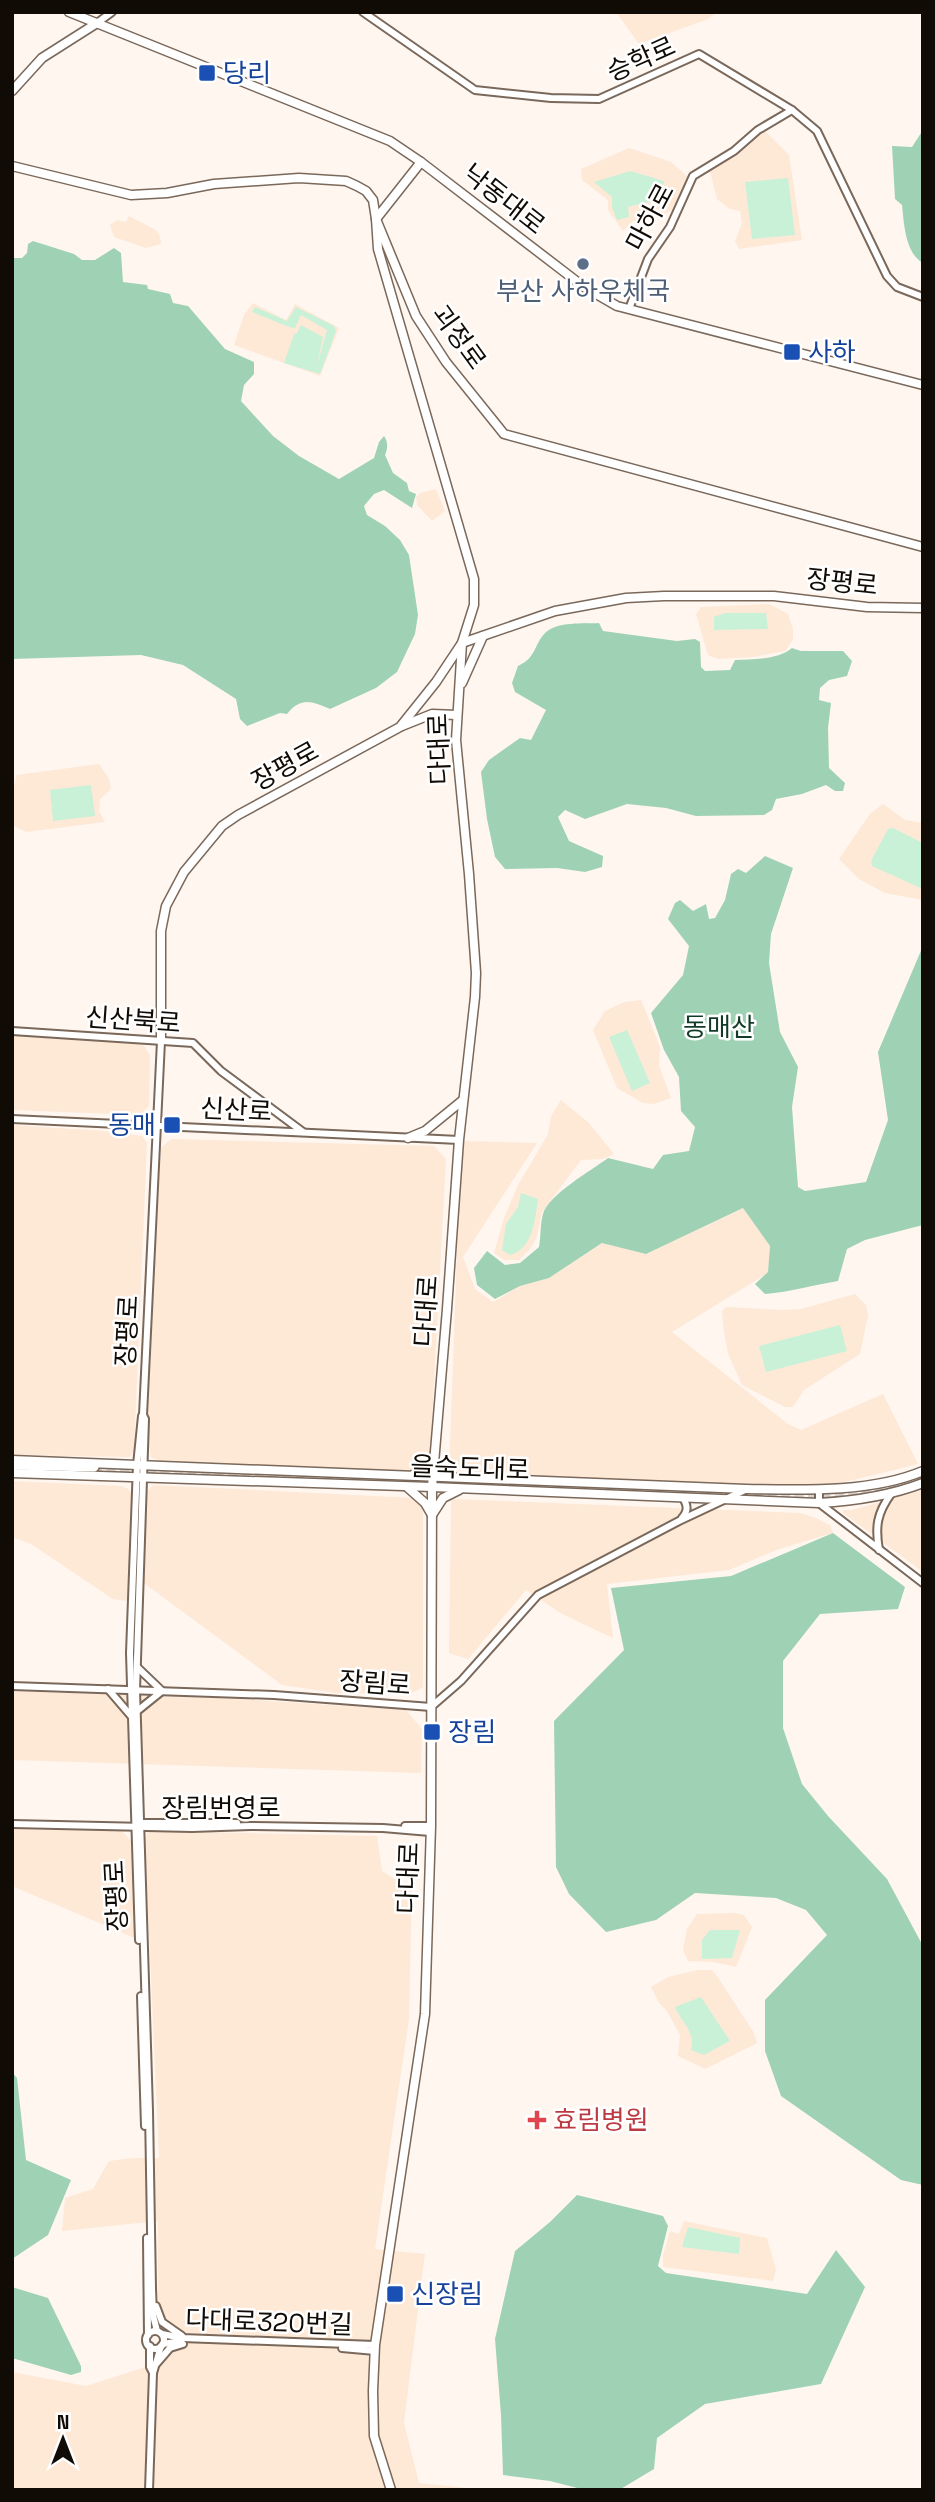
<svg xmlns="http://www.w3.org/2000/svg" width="935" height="2502" font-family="'Space Grotesk','Noto Sans KR',sans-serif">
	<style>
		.built { fill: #fee8d6 }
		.green { fill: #c8f1d8 }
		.forest { fill: #9fd2b4 }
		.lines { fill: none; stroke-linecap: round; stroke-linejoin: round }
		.highway-tunnel { stroke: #dbd3cd; stroke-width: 9; stroke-dasharray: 9 4.5; stroke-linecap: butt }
		.minor-casing { stroke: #7a685a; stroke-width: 10 }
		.major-casing { stroke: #7a685a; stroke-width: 11 }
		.highway-casing { stroke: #7a685a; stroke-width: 12 }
		.minor { stroke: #fff; stroke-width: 6 }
		.major { stroke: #fff; stroke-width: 8 }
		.highway { stroke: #fff; stroke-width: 9 }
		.transit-dot { fill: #1a4fb4; stroke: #fff; stroke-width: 2.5 }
		.service-dot { fill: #5c6f8a; stroke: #fff; stroke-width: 2.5 }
		.health-dot { fill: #e0444e; stroke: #fff; stroke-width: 2.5 }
		.labels { text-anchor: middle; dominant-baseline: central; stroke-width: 5; stroke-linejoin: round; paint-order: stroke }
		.street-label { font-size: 26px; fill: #110b06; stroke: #fff }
		.transit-label { font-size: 26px; fill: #164399; stroke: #fff; text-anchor: start }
		.service-label { font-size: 26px; fill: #4e5e75; stroke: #fff }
		.park-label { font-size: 26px; fill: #123b27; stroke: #fff }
		.health-label { font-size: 26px; fill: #be3a42; stroke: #fff; text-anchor: start }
	</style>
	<rect width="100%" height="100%" fill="#fff6f0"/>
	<g class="built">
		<polygon points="616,12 717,12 708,19 639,44"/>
		<polygon points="764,130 789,155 802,240 739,249 735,241 742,223 740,211 730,209 717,199 709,167 741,150 757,133"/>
		<polygon points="629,148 671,162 689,178 674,208 663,216 633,221 623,231 608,210 608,200 582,180 581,169"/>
		<polygon points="129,216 156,230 160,236 161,244 146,248 114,237 110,225 117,220 126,222"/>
		<polygon points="253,303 286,320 295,304 339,328 320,376 234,345 244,315"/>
		<polygon points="436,489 445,511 432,521 417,505 416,497 420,493"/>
		<polygon points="769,604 788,614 793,629 793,640 785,651 753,657 718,659 708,655 696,614 701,607"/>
		<polygon points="99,764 109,779 111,789 100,799 99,811 105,822 26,832 12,825 12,793 17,775"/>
		<polygon points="883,804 905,820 923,823 923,900 885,893 859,879 839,859 870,814"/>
		<polygon points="641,1000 660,1047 659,1066 671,1098 654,1104 643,1103 617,1088 593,1030 605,1011 625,1002"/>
		<polygon points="12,1035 142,1043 150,1055 149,1106 140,1115 12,1110"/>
		<polygon points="561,1100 589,1123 614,1154 603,1159 581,1160 542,1212 537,1236 531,1248 519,1260 504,1260 494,1253 504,1218 518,1185 548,1134 551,1116"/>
		<polygon points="12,1125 104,1131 142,1136 147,1143 134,1450 130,1457 12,1455"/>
		<polygon points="171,1139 434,1146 446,1159 430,1456 418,1471 407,1472 163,1463 151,1457 146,1429 161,1148"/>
		<polygon points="465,1141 537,1143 463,1257 475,1289 493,1302 520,1286 549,1278 603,1243 646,1254 744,1208 770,1246 768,1273 672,1332 788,1424 801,1430 883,1394 918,1464 841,1483 779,1487 451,1472 449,1471 461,1143"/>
		<polygon points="855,1294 866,1305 868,1315 860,1354 804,1390 793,1407 785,1407 742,1385 728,1354 724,1332 722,1311 726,1307 782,1310 801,1309"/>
		<polygon points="12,1481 121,1486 129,1489 132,1495 130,1597 126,1601 113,1599 31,1544 12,1537"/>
		<polygon points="153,1485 415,1498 420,1503 423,1512 423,1687 410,1694 336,1693 282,1685 141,1581 144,1496"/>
		<polygon points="923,1490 923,1572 843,1513 843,1510 852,1510"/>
		<polygon points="451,1499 800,1513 816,1518 830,1525 833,1533 779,1549 729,1570 607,1584 613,1638 562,1614 526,1590 468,1659 449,1653"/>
		<polygon points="12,1691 239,1699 406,1710 422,1729 421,1773 12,1760"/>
		<polygon points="12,1829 122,1831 131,1841 137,1939 12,1886"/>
		<polygon points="148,1831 377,1836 382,1871 401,1883 412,1883 409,2019 375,2249 425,2254 404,2423 419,2483 487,2490 12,2490 12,2372 86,2386 158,2363 158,2221 62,2231 65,2198 93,2189 109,2161 133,2158 159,2158 145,1840"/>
		<polygon points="734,1913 744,1915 752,1927 736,1967 714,1962 688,1961 683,1950 687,1929 697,1914"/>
		<polygon points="698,1970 712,1970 717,1976 754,2033 757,2043 705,2069 678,2056 680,2035 667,2011 659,2003 651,1987 668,1977"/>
		<polygon points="684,2221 767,2238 776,2270 773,2281 663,2267 663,2255 670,2231 679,2234"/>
	</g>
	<g class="green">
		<polygon points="630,171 664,181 660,199 628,207 629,217 617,220 612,207 612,197 594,182"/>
		<polygon points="788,178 795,235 752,239 745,182"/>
		<polygon points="255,307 287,321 296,307 334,326 336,331 320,374 284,363 294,334 297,333 301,325 323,337 317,366 327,330 301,315 295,328 289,327 252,312"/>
		<polygon points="725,613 766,613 768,629 714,630 714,617"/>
		<polygon points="91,785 95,816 53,821 50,790"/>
		<polygon points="893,828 923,843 923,889 872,866 871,861 888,829"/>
		<polygon points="627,1030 650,1083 632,1091 609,1037"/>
		<path d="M521,1193L538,1199C535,1219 533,1249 510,1255L502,1250L506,1224L518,1207Z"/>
		<polygon points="840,1325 847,1351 766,1372 759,1346"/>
		<polygon points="710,1930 740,1930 732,1958 702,1959 702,1940"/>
		<path d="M701,1997L730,2041L704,2055L691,2050C696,2032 681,2022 675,2007Z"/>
		<polygon points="688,2227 740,2238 739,2254 682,2247"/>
	</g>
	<g class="forest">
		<path d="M923,130V263C905,253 904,223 902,205L895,199L892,146L912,147Z"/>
		<path d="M33,241L74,254L82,260H95L114,248L121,253L123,282L147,285L148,289L170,294L173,303L188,306L225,349L254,362V374L244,385L241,401L273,436L299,456L339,479L374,458L379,442L384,436C388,441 388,449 385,455L393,473L407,483L409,491L416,494L412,508L384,490L374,494L364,506L367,515L385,526L400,540L409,555L418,615L415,634L397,672L376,688L330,709C311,701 301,697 287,714L280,713L247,726L240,719L236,699L183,665L141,655L12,659V258H22L27,253L28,244Z"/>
		<path d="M599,623L603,631L677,641L695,639L700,642L701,667L705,671L730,670L735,660C752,659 778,660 792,648L801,651H843L852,661L847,676L829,680L820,688L819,700L831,703L828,728L829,768L845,783L843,791H835L826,785L802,794L776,799L772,810L764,815L696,816L666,808L627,804L585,819L565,810L558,817L569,841L603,856L602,867L585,872L557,868L505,869L495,857L487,819L481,772L489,760L520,738L531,740L546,710L515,692L512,683L518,666C537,657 533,646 545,633C557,621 584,624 599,623Z"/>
		<path d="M765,856L793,868L771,934L769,963L780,1032L798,1067L792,1107L798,1187L805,1191L866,1182L888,1120L878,1052L923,946V1225L865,1240L847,1249L838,1281C813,1285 791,1292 765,1294L755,1284L768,1272L770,1246L743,1208L646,1254L602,1243L549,1278L520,1286L495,1299L477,1285L474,1268L487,1251L505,1265L520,1263L539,1247C541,1236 540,1225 543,1214C548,1195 592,1170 608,1158L653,1169L663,1155L689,1151L695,1127L681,1111L679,1077L664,1050L651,1013L683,975L689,946L668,919L675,903L680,900L693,911L706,904L709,919L715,918L725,900L731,874L738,869L746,873Z"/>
		<polygon points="833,1533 905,1587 898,1609 820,1614 783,1661 783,1728 802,1784 828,1816 887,1879 923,1946 923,2185 901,2180 781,2096 765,2051 765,2000 827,1935 806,1910 776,1898 695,1893 656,1920 606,1932 569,1894 556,1867 554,1721 624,1650 611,1588 731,1576"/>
		<polygon points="12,2072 17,2078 26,2160 71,2180 48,2235 12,2259"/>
		<polygon points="577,2195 663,2216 668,2226 658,2266 666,2273 807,2294 836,2250 865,2287 821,2384 705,2404 657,2438 654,2469 619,2490 585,2490 550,2481 503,2475 501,2415 495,2339 515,2251 550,2222"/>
		<polygon points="12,2287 48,2298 81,2366 81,2372 71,2375 12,2358"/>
	</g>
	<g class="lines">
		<polyline class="highway-tunnel" points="93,1472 817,1498 852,1496 922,1480"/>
		<g class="minor-casing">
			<g id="minor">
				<polyline points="363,12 475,90 551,98 599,99 699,54 792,110 817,131 887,276 897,287 923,297"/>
				<polyline points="97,23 112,12"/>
				<polyline points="629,309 648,259 670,227 693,176 734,151 758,130 792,110"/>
				<polyline points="12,1031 193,1043 221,1071 303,1132"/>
				<polyline points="12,1119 459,1140"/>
				<polyline points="819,1489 819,1503 923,1583"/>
				<path d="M682,1518C688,1511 688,1506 683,1498"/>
				<path d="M879,1550C875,1527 877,1513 891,1494"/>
				<polyline points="12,1686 274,1695 431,1707 461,1681 538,1595 679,1521 745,1490"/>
				<polyline points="108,1689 132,1717"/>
				<polyline points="136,1712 162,1691 137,1667"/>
				<polyline points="139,1823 237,1823"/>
				<polyline points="12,1824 192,1828 250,1826 383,1828 430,1832"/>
				<polyline points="405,1826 431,1826"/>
				<polyline points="139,1940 130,1653 137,1465 142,1416"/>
				<polyline points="141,1996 145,2126"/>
				<polyline points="147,2238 148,2335"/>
				<polyline points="156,2306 162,2322 182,2336"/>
				<polyline points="157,2331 153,2315 152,2288 149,2111 136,1690 145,1419 143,1415 161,1041"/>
				<circle cx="155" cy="2340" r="9"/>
				<polyline points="162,2334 182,2338 375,2345"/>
				<polyline points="163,2344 181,2341"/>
				<polyline points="150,2346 150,2367 153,2373"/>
				<polyline points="342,2348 375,2351"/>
				<polyline points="157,2363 170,2348 183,2344"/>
				<polyline points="149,2490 153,2373 161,2346"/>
			</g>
		</g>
		<g class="major-casing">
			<g id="major">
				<polyline points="69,12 390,141 421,162 584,287 617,306 923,385"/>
				<polyline points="12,91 42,58 97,23"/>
				<polyline points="12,166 131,195 167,193 214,184 299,178 346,181 357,186 366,191 373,200 376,219 416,316 446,362 504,434 923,547"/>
				<polyline points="462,683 483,636"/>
				<polyline points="402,726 432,714 457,715"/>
				<polyline points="161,1041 161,931 166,906 184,872 222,826 238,815 400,727 436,682 462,643 555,611 626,598 664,596 774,596 867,607 923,608"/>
				<polyline points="408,1138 425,1131 463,1100"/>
				<path d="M12,1460L746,1489C801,1490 871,1493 923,1471"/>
				<path d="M12,1473L432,1487L819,1503C855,1501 889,1496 923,1483"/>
				<polyline points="413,1475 426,1467 434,1456"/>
				<polyline points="407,1487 425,1503 432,1515 443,1498 459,1490"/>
				<polyline points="391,2490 374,2436 373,2391 375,2345 425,2014 431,1826 432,1487 447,1309 459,1140 475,997 476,973 469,874 456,740 462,643 474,605 474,579 378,249 376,219 421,162"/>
			</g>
		</g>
		<g class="highway-casing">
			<polyline id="highway" points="12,1465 94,1467"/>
		</g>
		<use href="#minor" class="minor"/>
		<use href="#major" class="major"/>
		<use href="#highway" class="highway"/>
	</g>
	<g class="transit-dot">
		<rect x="198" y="64" width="18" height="18" rx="3.5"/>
		<rect x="783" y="343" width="18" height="18" rx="3.5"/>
		<rect x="163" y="1116" width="18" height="18" rx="3.5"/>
		<rect x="423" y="1723" width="18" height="18" rx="3.5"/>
		<rect x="386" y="2285" width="18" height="18" rx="3.5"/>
	</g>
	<circle class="service-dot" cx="583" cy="264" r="7"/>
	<path class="health-dot" d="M533.5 2109.5h7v7h7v7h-7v7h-7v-7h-7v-7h7z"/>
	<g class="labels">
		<g class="street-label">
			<text transform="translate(641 59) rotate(-24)">승학로</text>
			<text transform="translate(504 199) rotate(38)">낙동대로</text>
			<text transform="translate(650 217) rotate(-62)">마하로</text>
			<text transform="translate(459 337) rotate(54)">괴정로</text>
			<text transform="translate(842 582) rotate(6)">장평로</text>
			<text transform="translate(439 749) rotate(-92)">다대로</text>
			<text transform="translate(285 766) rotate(-29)">장평로</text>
			<text transform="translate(133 1020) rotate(4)">신산북로</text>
			<text transform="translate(236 1110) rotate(3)">신산로</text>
			<text transform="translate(426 1311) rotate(-86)">다대로</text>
			<text transform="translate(127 1331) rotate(-87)">장평로</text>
			<text transform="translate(470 1468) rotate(2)">을숙도대로</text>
			<text transform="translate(375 1683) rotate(4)">장림로</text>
			<text x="221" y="1808">장림번영로</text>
			<text transform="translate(408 1878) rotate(-88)">다대로</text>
			<text transform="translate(116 1896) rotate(-93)">장평로</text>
			<text transform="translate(269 2322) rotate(2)">다대로320번길</text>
		</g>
		<g class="transit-label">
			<text x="223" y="73">당리</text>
			<text x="808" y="352">사하</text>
			<text x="156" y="1125" text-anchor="end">동매</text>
			<text x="448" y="1732">장림</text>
			<text x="411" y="2294">신장림</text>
		</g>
		<g class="service-label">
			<text x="583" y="291">부산 사하우체국</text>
		</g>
		<g class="park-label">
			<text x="719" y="1027">동매산</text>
		</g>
		<g class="health-label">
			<text x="553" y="2120">효림병원</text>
		</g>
	</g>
	<rect width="935" height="2502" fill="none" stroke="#110b06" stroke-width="28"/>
	<g transform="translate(63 2439)" stroke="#ffffff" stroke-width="5" paint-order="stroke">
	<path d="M0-5L12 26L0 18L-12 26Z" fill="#110b06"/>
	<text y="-10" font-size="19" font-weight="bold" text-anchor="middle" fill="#110b06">N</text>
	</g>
</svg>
